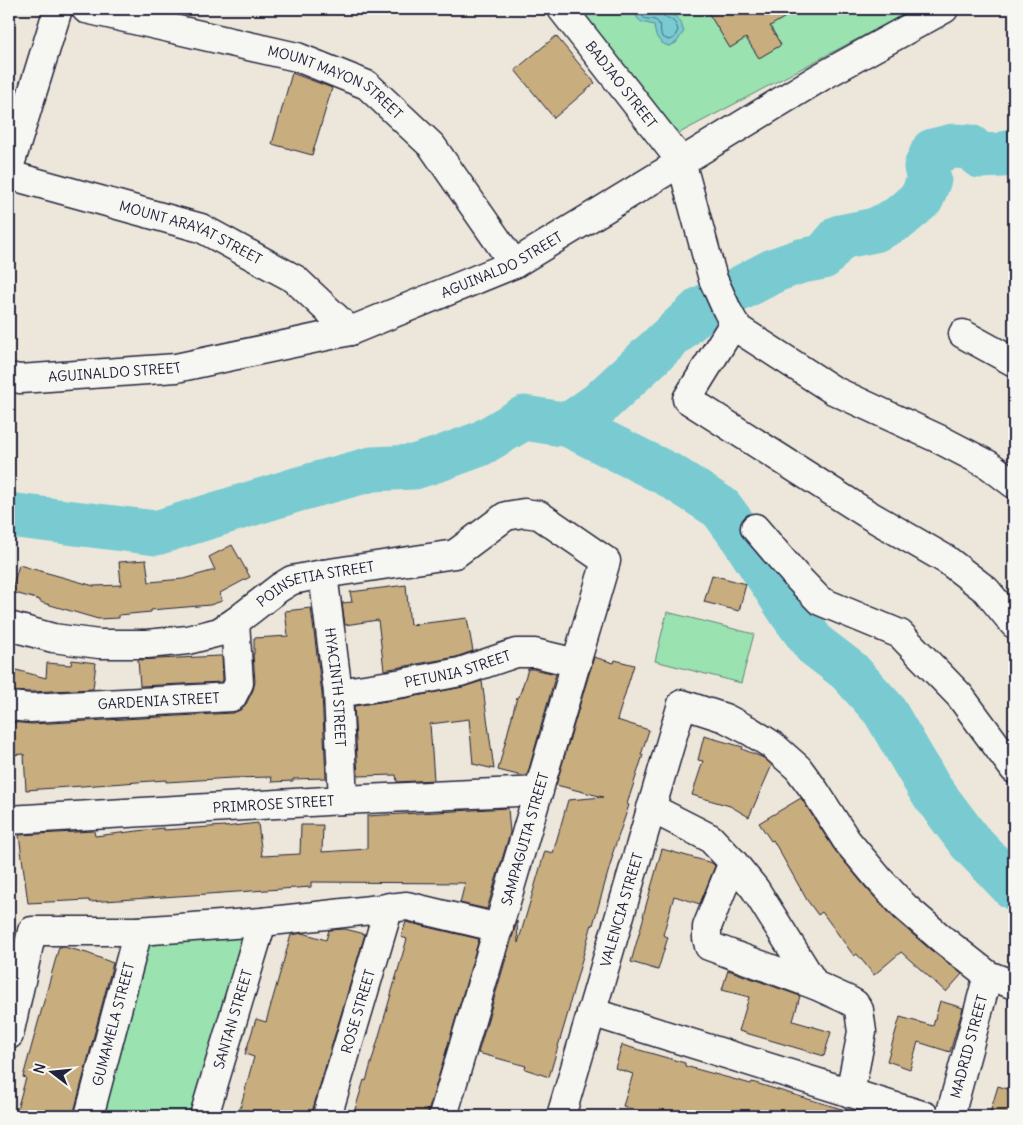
<svg xmlns="http://www.w3.org/2000/svg" width="1023" height="1125" font-family="Delius,sans-serif">
	<style>
		.green { fill: #9ae2b0; stroke: #5e8276 }
		.water { fill: #79cbd1; stroke: #568795 }
		.lines { fill: none; stroke-linecap: round; stroke-linejoin: round }
		.shore { stroke: #456677; stroke-width: 1 }
		.river { stroke: #79cbd1; stroke-width: 45 }
		.building { fill: #c8ad7e; stroke: #22223b }
		.minor-casing { stroke: #22223b; stroke-width: 31 }
		.minor { stroke: #f6f6f2; stroke-width: 28 }
		.labels { text-anchor: middle; dominant-baseline: central; stroke-width: 4.5; stroke-linejoin: round; paint-order: stroke }
		.street-label { font-size: 14px; fill: #22223b; stroke: #f6f6f2 }
	</style>
	<rect width="100%" height="100%" fill="#ede7db"/>
	<filter id="ink" filterUnits="userSpaceOnUse"><feTurbulence type="fractalNoise" baseFrequency=".02" numOctaves="2"/><feDisplacementMap in="SourceGraphic" scale="10" xChannelSelector="R" yChannelSelector="G"/><feConvolveMatrix kernelMatrix="1 2 1 2 8 2 1 2 1" color-interpolation-filters="sRGB"/></filter>
	<g filter="url(#ink)">
		<g class="green">
			<polygon points="619,9 914,9 672,137 581,16"/>
			<polygon points="667,612 754,634 741,683 655,661"/>
			<polygon points="251,932 197,1116 99,1116 148,940"/>
		</g>
		<path class="water" d="M636,9H664C668,15 677,15 681,22C682,25 682,28 684,31L676,43L669,46C658,43 655,36 654,25C643,22 635,23 636,9Z"/>
		<g class="lines">
			<path class="shore" d="M641,9C641,26 654,14 659,24C661,28 660,32 662,37L669,40L674,38L678,30C677,27 676,24 674,22C669,16 661,20 660,9"/>
			<g class="river">
				<polyline points="569,425 600,403 701,309 775,270 801,261 823,257 840,237 875,230 899,218 922,198 929,179 926,167 933,151 954,146 970,147 980,156 1003,155 1014,150"/>
				<polyline points="9,515 156,533 299,489 372,469 414,467 439,459 480,444 524,418 569,425 671,476 721,508 741,535 793,615 815,645 849,671 884,710 930,789 970,842 1014,888"/>
			</g>
		</g>
		<g class="building">
			<polygon points="706,9 799,9 770,26 781,45 759,58 746,38 730,48"/>
			<polygon points="556,36 595,83 554,118 515,70"/>
			<polygon points="292,73 332,88 312,155 272,144"/>
			<polygon points="232,545 250,577 220,593 222,601 210,605 151,610 151,612 119,615 119,618 98,619 40,602 40,600 11,592 19,565 94,586 121,585 119,562 146,560 149,582 183,579 215,570 209,557"/>
			<polygon points="712,575 746,584 739,611 704,602"/>
			<polygon points="406,585 410,625 467,618 473,651 456,657 384,670 378,620 345,625 342,603 352,602 350,592"/>
			<polygon points="311,608 322,694 326,778 293,779 293,781 272,782 271,777 232,778 166,782 166,780 26,790 24,754 9,755 9,722 32,724 233,713 240,710 246,704 253,690 255,682 253,654 254,654 254,638 288,636 285,611"/>
			<polygon points="219,656 222,656 223,680 222,682 140,686 138,660"/>
			<polygon points="594,657 614,663 615,660 634,665 617,720 649,730 641,755 643,755 627,804 629,805 612,855 613,855 593,925 592,924 569,1006 570,1006 549,1077 525,1069 526,1066 478,1053 517,921 518,943 545,851 553,853 568,800 603,797 556,785"/>
			<polygon points="72,660 96,663 93,689 31,692 9,691 9,668 46,678 47,663 71,665"/>
			<polygon points="528,669 533,669 556,674 527,776 522,776 498,770 517,697 519,697"/>
			<polygon points="482,681 494,769 473,764 469,719 430,724 434,780 397,782 396,775 358,776 354,706 406,698 463,687"/>
			<polygon points="704,736 743,747 742,749 764,758 772,765 749,817 730,806 692,795 703,761 698,760"/>
			<polygon points="801,798 834,849 867,889 895,919 932,951 962,974 946,992 901,952 874,975 857,954 854,956 822,912 818,915 807,900 773,840 771,841 759,823"/>
			<polygon points="508,808 510,833 487,909 460,903 465,883 311,882 311,887 89,902 89,900 28,903 19,835 94,831 95,836 163,828 164,830 225,826 225,827 258,823 262,856 300,854 301,825 323,825 322,852 367,849 367,816"/>
			<polygon points="662,849 712,863 715,866 700,904 674,896 663,935 668,937 658,970 631,962 644,916 643,916"/>
			<polygon points="406,922 479,939 427,1116 353,1116 364,1080 366,1081 407,939 401,937"/>
			<polygon points="345,929 365,934 312,1112 312,1116 238,1116 254,1057 245,1054 256,1019 266,1022 291,935 303,933 326,940 329,930"/>
			<polygon points="59,947 64,947 87,953 113,963 74,1112 74,1116 15,1116 26,1078 23,1077"/>
			<polygon points="728,970 800,996 793,1021 831,1032 824,1056 739,1031 749,997 722,990"/>
			<polygon points="940,1001 963,1008 950,1052 918,1042 910,1069 887,1061 900,1017 933,1026"/>
			<polygon points="622,1045 685,1063 685,1066 751,1084 752,1082 848,1111 847,1116 657,1116 623,1106 633,1074 615,1068"/>
			<polygon points="998,1086 1014,1091 1014,1116 989,1116"/>
		</g>
		<g class="lines">
			<g class="minor-casing">
				<g id="minor">
					<path id="s1" d="M86,9L297,57L367,85L432,146L514,264"/>
					<path id="s2" d="M562,9L681,161L713,279L727,310L734,323L740,330L833,390L939,439L989,465L1014,484"/>
					<polyline points="9,168 58,9"/>
					<path id="s3" d="M9,175L201,228L295,279L350,331"/>
					<polyline points="734,323 687,399 869,515 947,560 986,590 1014,624"/>
					<polyline points="963,334 1014,362"/>
					<path id="s4" d="M9,377L20,379L176,368L350,331L514,264L819,78L944,9"/>
					<polyline points="755,528 796,576 820,601 900,634 960,696 1014,769"/>
					<path id="s5" d="M323,574L338,693L343,800"/>
					<path id="s6" d="M9,626L53,638L99,644H147L188,640L219,632L235,622L279,588L292,580L323,574L455,554L506,516L524,513L539,515L606,561L443,1116"/>
					<path id="s7" d="M338,693L403,683L460,672L516,653H535L577,663"/>
					<path id="s8" d="M9,706L31,708L232,697L239,683L235,622"/>
					<polyline points="651,808 710,838 733,862 755,889 815,985 848,1000 855,1004 859,1010 862,1032 850,1093"/>
					<path id="s9" d="M9,820L343,800L539,791"/>
					<polyline points="733,862 707,927 707,938 709,946 815,985"/>
					<polyline points="591,1012 925,1116"/>
					<polyline points="9,1035 32,931 138,931 262,922 407,906 499,928"/>
					<path id="s10" d="M89,1116L138,931"/>
					<path id="s11" d="M204,1116L262,922"/>
					<path id="s12" d="M327,1116L389,907"/>
					<path id="s13" d="M561,1116L682,704L725,718L750,731L772,745L798,768L815,791L847,841L878,878L905,907L942,939L988,975L1014,985"/>
					<path id="s14" d="M950,1116L988,975"/>
				</g>
			</g>
			<use href="#minor" class="minor"/>
		</g>
	</g>
	<g class="labels">
		<g class="street-label">
			<text stroke="none"><textPath href="#s1" startOffset="262">MOUNT MAYON STREET</textPath></text>
			<text stroke="none"><textPath href="#s2" startOffset="96">BADJAO STREET</textPath></text>
			<text stroke="none"><textPath href="#s3" startOffset="191">MOUNT ARAYAT STREET</textPath></text>
			<text stroke="none"><textPath href="#s4" startOffset="511">AGUINALDO STREET</textPath></text>
			<text stroke="none"><textPath href="#s4" startOffset="106">AGUINALDO STREET</textPath></text>
			<text stroke="none"><textPath href="#s6" startOffset="324">POINSETIA STREET</textPath></text>
			<text stroke="none"><textPath href="#s7" startOffset="122">PETUNIA STREET</textPath></text>
			<text stroke="none"><textPath href="#s5" startOffset="114">HYACINTH STREET</textPath></text>
			<text stroke="none"><textPath href="#s8" startOffset="150">GARDENIA STREET</textPath></text>
			<text stroke="none"><textPath href="#s9" startOffset="265">PRIMROSE STREET</textPath></text>
			<text transform="translate(525 839) rotate(-74)">SAMPAGUITA STREET</text>
			<text stroke="none"><textPath href="#s13" startOffset="215">VALENCIA STREET</textPath></text>
			<text stroke="none"><textPath href="#s12" startOffset="109">ROSE STREET</textPath></text>
			<text stroke="none"><textPath href="#s11" startOffset="101">SANTAN STREET</textPath></text>
			<text stroke="none"><textPath href="#s10" startOffset="95">GUMAMELA STREET</textPath></text>
			<text stroke="none"><textPath href="#s14" startOffset="72">MADRID STREET</textPath></text>
		</g>
	</g>
	<rect width="1023" height="1125" fill="none" stroke="#f6f6f2" stroke-width="30"/>
	<rect x="15" y="15" width="993" height="1095" fill="none" stroke="#22223b" stroke-width="2" filter="url(#ink)"/>
	<g transform="translate(52 1072) rotate(286)" stroke="#f6f6f2" stroke-width="4" paint-order="stroke">
	<path d="M0-4L9 19L0 12L-9 19Z" fill="#22223b"/>
	<text y="-8" font-size="14" font-weight="bold" text-anchor="middle" fill="#22223b">N</text>
	</g>
</svg>
